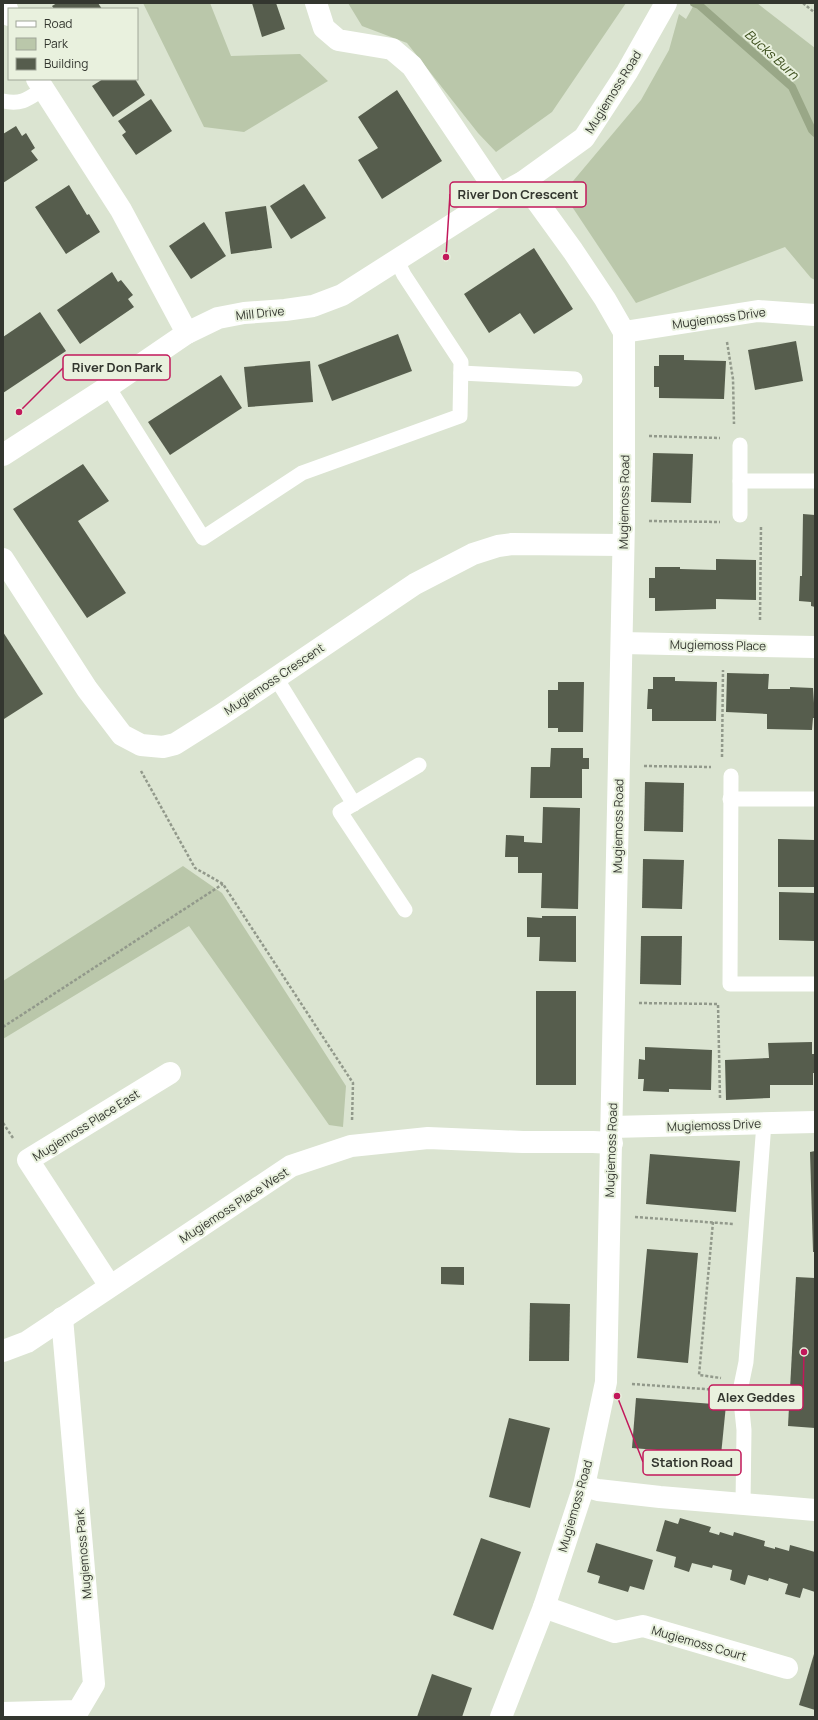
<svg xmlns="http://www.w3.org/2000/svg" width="818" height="1720" font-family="Manrope,sans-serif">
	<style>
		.green { fill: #bac7aa }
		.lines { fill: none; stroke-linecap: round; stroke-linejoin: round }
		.stream { stroke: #99a787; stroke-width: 8 }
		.building { fill: #565d4d }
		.path { stroke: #92998b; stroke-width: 2.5; stroke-dasharray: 3 2; stroke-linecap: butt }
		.lane { stroke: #fff; stroke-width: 15 }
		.street { stroke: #fff; stroke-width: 22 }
		.secondary { stroke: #fff; stroke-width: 22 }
		.labels { text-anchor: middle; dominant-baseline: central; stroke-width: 4; stroke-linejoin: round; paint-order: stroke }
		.street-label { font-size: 12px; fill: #33362f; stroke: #e9f1de }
		.water-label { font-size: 13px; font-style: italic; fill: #3c4e1c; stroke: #e9f1de }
		.leader { fill: none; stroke: #c2185b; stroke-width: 1.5 }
		.callout-dot { fill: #c2185b; stroke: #e9f1de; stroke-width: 1.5 }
		.callout { fill: #e9f1de; stroke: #c2185b; stroke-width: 1.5 }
		.callout-label { font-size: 13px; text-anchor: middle; font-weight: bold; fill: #33362f }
	</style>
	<rect width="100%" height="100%" fill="#dbe4d1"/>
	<g class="green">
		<polygon points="143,3 210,3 231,56 300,54 328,81 244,132 204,127"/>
		<polygon points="348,3 626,3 552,112 496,152 478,133 407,43 362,26"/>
		<polygon points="695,3 757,3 815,48 815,280 811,278 785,247 636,303 563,193 641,100 669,50 679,14 686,19"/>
		<polygon points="183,866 222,893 346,1086 343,1127 329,1125 189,926 3,1039 3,981"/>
	</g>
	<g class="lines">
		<polyline class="stream" points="694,3 699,5 792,87 812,130 815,133"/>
	</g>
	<g class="building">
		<polygon points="57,3 98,3 102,9 54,9 52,6"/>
		<polygon points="252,3 276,3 285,29 262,37"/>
		<polygon points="103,79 135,79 145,95 113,117 92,86"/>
		<polygon points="397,90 442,161 382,199 358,160 378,148 358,117"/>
		<polygon points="151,99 172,131 136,155 122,135 126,132 118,121"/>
		<polygon points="16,126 22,136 26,133 35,148 31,151 38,160 3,183 3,134"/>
		<polygon points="304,184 326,218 291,239 270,206"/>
		<polygon points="69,185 87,215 89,214 100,232 66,254 35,207"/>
		<polygon points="266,206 272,248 231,254 225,212"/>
		<polygon points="204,222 226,256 191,279 169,246"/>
		<polygon points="534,248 573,309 534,334 520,313 489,333 464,294"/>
		<polygon points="112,272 118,282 121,280 133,295 128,299 134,307 80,344 57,310"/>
		<polygon points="40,312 66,351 3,393 3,337"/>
		<polygon points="398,334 412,371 332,401 318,365"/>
		<polygon points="796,341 803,381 755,390 748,350"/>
		<polygon points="659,355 684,355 684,360 726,361 724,399 659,398 659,387 654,387 654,366 659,366"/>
		<polygon points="310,361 313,402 248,407 244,367"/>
		<polygon points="221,375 242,408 170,455 148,422"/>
		<polygon points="653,453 693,454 691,503 651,502"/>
		<polygon points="83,464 109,501 78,521 126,593 87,618 13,509"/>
		<polygon points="803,514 815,515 815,607 811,606 811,602 799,601 800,576 802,576"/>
		<polygon points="716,559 756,560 756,600 716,599 716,609 655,611 655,598 649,598 649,578 655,578 655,567 680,567 680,569 716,570"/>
		<polygon points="3,632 43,694 4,719 3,718"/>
		<polygon points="727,673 769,674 768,689 790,689 790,687 813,688 815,718 813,718 812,730 767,729 767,714 726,712"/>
		<polygon points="653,677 675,677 675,681 717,682 716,721 652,721 652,709 647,709 648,689 653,689"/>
		<polygon points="558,682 584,682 583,732 558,732 558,728 548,728 548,690 558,690"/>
		<polygon points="551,748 583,748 583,758 589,758 589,769 582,769 582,798 530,798 531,767 550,767"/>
		<polygon points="645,782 684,783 683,832 644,831"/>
		<polygon points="543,807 580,808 578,909 541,908 542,873 518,873 518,857 505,857 506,835 524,836 524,842 542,843"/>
		<polygon points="778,839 815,840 815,887 778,887"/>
		<polygon points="643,859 684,860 682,909 642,908"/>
		<polygon points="779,892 815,893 815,941 779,940"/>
		<polygon points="542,916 576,916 576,962 539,961 540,937 527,937 527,917 542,918"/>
		<polygon points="641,936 682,936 681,985 640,984"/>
		<rect x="536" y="991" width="40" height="94"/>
		<polygon points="812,1042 812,1054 815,1054 815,1073 813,1073 813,1085 770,1085 770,1098 726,1100 725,1060 769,1058 768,1043"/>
		<polygon points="645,1047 712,1050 711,1090 669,1089 669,1092 643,1091 644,1079 638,1079 639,1059 645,1060"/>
		<polygon points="815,1151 815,1252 813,1252 810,1152"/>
		<polygon points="650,1154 740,1161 736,1212 646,1204"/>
		<polygon points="647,1249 698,1253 688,1363 637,1358"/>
		<polygon points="441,1267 464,1267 464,1285 441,1284"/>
		<polygon points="796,1277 815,1278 815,1428 788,1426"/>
		<polygon points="530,1303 570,1304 569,1361 529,1361"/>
		<polygon points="636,1398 726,1405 721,1455 632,1448"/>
		<polygon points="509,1418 550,1428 530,1508 489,1497"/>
		<polygon points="680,1518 711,1527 709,1532 719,1535 720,1532 733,1536 734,1532 765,1541 764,1546 775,1549 775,1547 789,1551 790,1545 815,1552 815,1592 803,1588 800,1598 785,1594 788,1584 769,1578 768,1581 748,1575 745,1585 730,1580 732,1570 713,1565 712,1568 692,1563 689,1572 674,1567 676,1557 656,1551 665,1520 678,1524"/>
		<polygon points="481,1538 521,1552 493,1630 453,1615"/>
		<polygon points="596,1543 653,1560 644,1590 630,1586 628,1592 598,1583 600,1576 587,1572"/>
		<polygon points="814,1654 815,1655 815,1710 799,1705"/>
		<polygon points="432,1674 472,1688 462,1717 417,1717"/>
	</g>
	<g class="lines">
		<g class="path">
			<polyline points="803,3 815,13"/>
			<polyline points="727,342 733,379 734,424"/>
			<polyline points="649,436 720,438"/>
			<polyline points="649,521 720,522"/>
			<polyline points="760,620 761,525"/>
			<polyline points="722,757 723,670"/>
			<polyline points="644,766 711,767"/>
			<polyline points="141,771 195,868 223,884 353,1083 352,1121"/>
			<polyline points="639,1003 718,1004 720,1098"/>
			<polyline points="3,1027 223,884"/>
			<polyline points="3,1123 13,1138"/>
			<polyline points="635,1217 734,1224"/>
			<polyline points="713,1222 699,1375 721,1378"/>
			<polyline points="632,1384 719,1390"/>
		</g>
		<g class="lane">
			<path d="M3,101C22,105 28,99 43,89"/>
			<polyline points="461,373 575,379"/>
			<polyline points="108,387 203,538 302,473 460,416 461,362 404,275 397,261"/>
			<polyline points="740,481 815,481"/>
			<polyline points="740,515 740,445"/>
			<polyline points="276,678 354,804"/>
			<polyline points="731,776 730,984 815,984"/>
			<polyline points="730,799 815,799"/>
			<polyline points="405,910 340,812 419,765"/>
			<polyline points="743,1503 744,1430 740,1391 746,1362 764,1123"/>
		</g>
		<g class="street">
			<polyline points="5,3 9,15"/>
			<polyline points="316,3 324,28 338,40 392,49 412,66 499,195"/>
			<polyline points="37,79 121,210 187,333"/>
			<polyline points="624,332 758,311 815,315"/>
			<polyline points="3,559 87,689 122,735 141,745 163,747 175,744 221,715 415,584 473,554 498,546 512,544 623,545"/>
			<polyline points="622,643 815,647"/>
			<polyline points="612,1127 815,1122"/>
			<polyline points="110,1286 28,1160 170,1073"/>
			<polyline points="3,1351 27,1342 291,1166 351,1146 428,1138 523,1142 593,1142 612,1143"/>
			<polyline points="584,1486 598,1490 660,1497 815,1510"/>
			<polyline points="544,1607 615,1632 643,1626 787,1668"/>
			<polyline points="3,1713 78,1711 94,1684 62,1318"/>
			<polyline points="501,1717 544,1607 584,1486 606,1382 624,521 624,332 605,299 573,251 523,182"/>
		</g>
		<polyline class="secondary" points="3,455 108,387 187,333 218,318 244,313 285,310 313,306 342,295 499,195 523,182 584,138 627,72 666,3"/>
	</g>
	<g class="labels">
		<g class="street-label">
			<text transform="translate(613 92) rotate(-58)">Mugiemoss Road</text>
			<text transform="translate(260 313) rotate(-6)">Mill Drive</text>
			<text transform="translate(719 318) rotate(-8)">Mugiemoss Drive</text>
			<text transform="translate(624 502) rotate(-89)">Mugiemoss Road</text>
			<text transform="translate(718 645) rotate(1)">Mugiemoss Place</text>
			<text transform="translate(274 679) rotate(-34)">Mugiemoss Crescent</text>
			<text transform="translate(618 826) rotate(-89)">Mugiemoss Road</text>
			<text transform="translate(86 1125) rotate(-32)">Mugiemoss Place East</text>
			<text transform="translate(714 1125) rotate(-2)">Mugiemoss Drive</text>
			<text transform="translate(611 1150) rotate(-88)">Mugiemoss Road</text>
			<text transform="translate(234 1205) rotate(-33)">Mugiemoss Place West</text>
			<text transform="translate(575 1506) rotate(-74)">Mugiemoss Road</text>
			<text transform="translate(83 1554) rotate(-95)">Mugiemoss Park</text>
			<text transform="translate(699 1643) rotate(16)">Mugiemoss Court</text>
		</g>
		<g class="water-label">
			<text transform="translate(772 54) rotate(42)">Bucks Burn</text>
		</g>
	</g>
	<path class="leader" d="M446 257L450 194M19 412L63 368M804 1352L803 1398M617 1396L643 1462"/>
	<g class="callout-dot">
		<circle cx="446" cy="257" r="4"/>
		<circle cx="19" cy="412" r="4"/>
		<circle cx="804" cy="1352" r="4"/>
		<circle cx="617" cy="1396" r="4"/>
	</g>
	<g class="callout">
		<rect x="450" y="182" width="136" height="25" rx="4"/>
		<rect x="63" y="355" width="107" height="25" rx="4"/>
		<rect x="709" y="1385" width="94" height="25" rx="4"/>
		<rect x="643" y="1450" width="98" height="25" rx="4"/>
	</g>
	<g class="callout-label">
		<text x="518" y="199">River Don Crescent</text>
		<text x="117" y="372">River Don Park</text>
		<text x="756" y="1402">Alex Geddes</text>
		<text x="692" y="1467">Station Road</text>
	</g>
	<rect width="818" height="1720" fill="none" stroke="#33362f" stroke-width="8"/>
	<rect x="8" y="8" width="130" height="72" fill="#e9f1de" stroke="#a0a698"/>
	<rect x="16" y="21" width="20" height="6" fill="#ffffff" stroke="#a0a698"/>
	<text x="44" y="28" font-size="12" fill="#33362f">Road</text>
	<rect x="16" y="38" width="20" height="12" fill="#bac7aa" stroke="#a0a698"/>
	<text x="44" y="48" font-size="12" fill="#33362f">Park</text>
	<rect x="16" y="58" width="20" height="12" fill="#565d4d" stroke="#a0a698"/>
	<text x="44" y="68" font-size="12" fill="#33362f">Building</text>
</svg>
